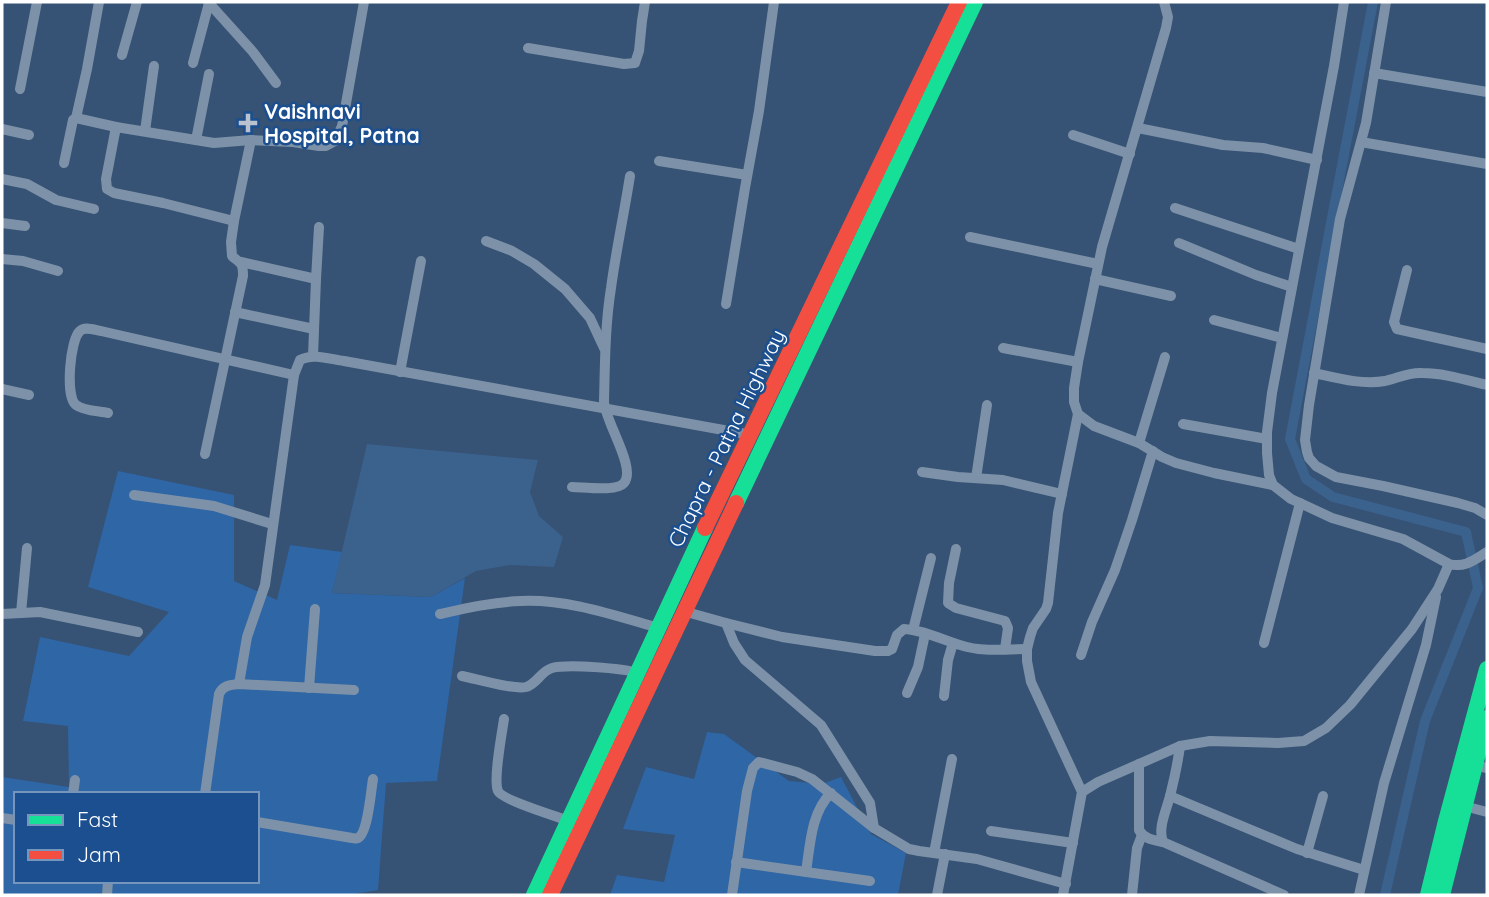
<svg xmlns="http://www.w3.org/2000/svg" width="1489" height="897" font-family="Quicksand,sans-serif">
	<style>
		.green { fill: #2f66a5; fill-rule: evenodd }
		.water { fill: #3b618d }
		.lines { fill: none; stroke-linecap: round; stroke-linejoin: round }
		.canal { stroke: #3b618d; stroke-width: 10 }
		.street { stroke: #7d92a8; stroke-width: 10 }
		.fast { stroke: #16e098; stroke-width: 16 }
		.jam { stroke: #f24e42; stroke-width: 16 }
		.poi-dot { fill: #b9c2ce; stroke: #1b4f8f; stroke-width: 2.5 }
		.labels { text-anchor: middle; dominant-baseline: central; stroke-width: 5; stroke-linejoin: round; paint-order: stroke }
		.poi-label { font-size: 21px; font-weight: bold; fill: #fff; stroke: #1b4f8f; text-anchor: start }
		.street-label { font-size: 21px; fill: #fff; stroke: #1b4f8f }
	</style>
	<rect width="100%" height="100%" fill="#365274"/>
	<g class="green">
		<path d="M118,471L234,495V581L277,600L290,545L342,552L332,593L431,597L465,578L437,781L386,783L378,890L347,895H2V777L69,787L68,726L23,721L40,637L129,656L169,612L88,587ZM16,794H257V881H16Z"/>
		<polygon points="707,732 724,734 789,781 822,784 841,777 871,834 906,853 898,895 610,895 617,875 664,882 675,835 623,829 646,767 694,779"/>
	</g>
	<polygon class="water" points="367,444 538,460 530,492 539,516 563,537 554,567 510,565 476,571 431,597 332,593"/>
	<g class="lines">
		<polyline class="canal" points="1373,2 1290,439 1306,479 1333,497 1466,532 1478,588 1425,721 1385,895"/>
		<g class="street">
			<polyline points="99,2 87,69 76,118 116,127 214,143 251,140 293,142 319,146 326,146 335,141 342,126 364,2"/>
			<polyline points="208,2 253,52 276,83"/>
			<polyline points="1164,2 1168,17 1166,28 1102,247 1078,362 1074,388 1074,402 1078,414 1094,426 1139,443 1162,457 1176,463 1214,473 1273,485"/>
			<path d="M1344,2L1334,66L1272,393L1267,432V453L1269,475L1273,485L1291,499L1300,503L1332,518L1403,539L1449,564C1465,568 1474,560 1487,552"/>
			<polyline points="1386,2 1366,123 1340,219 1309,405 1305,440 1307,452 1309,458 1316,466 1336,477 1383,486 1458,503 1475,508 1487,515"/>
			<polyline points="528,48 624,64 635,63 639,51 642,21 645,2"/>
			<polyline points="122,55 137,2"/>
			<polyline points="193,63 209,3"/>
			<polyline points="1374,73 1487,92"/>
			<polyline points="20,89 37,2"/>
			<polyline points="116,127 106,179 107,189 114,193 163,203 234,221 251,140"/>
			<polyline points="1138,128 1223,145 1263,148 1317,160"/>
			<polyline points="2,129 29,135"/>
			<polyline points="145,131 154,66"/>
			<polyline points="1073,135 1130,154"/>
			<polyline points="196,140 209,74"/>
			<polyline points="1361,142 1487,164"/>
			<polyline points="659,161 747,175"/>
			<polyline points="64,163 73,120 76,118"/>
			<polyline points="2,179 27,184 56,200 94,209"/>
			<polyline points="1175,208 1299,249"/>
			<polyline points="2,223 25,226"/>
			<polyline points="970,237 1098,264"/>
			<polyline points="486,241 512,251 534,264 565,289 590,318 604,348"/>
			<polyline points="1179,243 1256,275 1292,287"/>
			<polyline points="2,259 23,261 58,271"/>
			<polyline points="241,262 316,279"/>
			<polyline points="1407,270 1394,322 1397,329 1487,349"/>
			<polyline points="1095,279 1171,296"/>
			<polyline points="726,304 745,188 759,111 774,2"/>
			<polyline points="235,312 314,329"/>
			<polyline points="1214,320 1282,338"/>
			<polyline points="1003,348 1078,362"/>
			<polyline points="313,356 316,279 319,227"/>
			<polyline points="400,372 421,261"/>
			<path d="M1314,373C1337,378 1361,385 1385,381C1398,378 1409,372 1422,373C1444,373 1466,380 1487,385"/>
			<polyline points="2,389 29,395"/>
			<path d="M108,413C99,411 84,411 76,405C65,397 70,339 80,331C85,326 94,330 101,331L294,375"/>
			<polyline points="1183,424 1267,439"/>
			<polyline points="1139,443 1165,357"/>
			<path d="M205,454L243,276C243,262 241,264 232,256L231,242L234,221"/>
			<polyline points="922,472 958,477 1003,480 1062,494"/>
			<polyline points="976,478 987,405"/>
			<path d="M572,487C583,487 617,492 624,483C637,468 604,420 604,401C605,363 605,326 611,288C616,251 624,214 630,176"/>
			<polyline points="134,495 214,506 272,524"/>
			<polyline points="956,549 949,583 948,603 956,608 1005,621 1008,628 1005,649"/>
			<path d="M683,611L726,623L782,637L875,651H888L892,649L897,635L904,629C926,630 946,642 967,647C987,652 1007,649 1027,649"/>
			<polyline points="21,613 27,548"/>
			<polyline points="2,614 40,612 138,632"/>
			<path d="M440,614C467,608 493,602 521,601C568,599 613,615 659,628"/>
			<polyline points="726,623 734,643 745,660 821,725 870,803 874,828"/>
			<polyline points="913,630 931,558"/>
			<polyline points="1264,643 1300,503"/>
			<polyline points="1081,655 1092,622 1115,570 1132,520 1153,451"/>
			<path d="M462,676C477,679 513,690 526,687C537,684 541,671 552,668C567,664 622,668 638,673"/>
			<path d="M239,684L247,637L265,585L294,375L300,360C313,353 329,359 344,361L751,435"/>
			<polyline points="309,688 315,609"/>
			<polyline points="907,693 918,667 925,634"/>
			<polyline points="944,696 948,660 953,643"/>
			<path d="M504,719C502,733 493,780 498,791C502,800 556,816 569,821"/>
			<path d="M1180,746C1178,761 1175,776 1171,792C1168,807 1157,827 1163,842L1284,895"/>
			<path d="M1139,764V830C1144,839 1153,840 1163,842"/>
			<polyline points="1469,764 1487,768"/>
			<polyline points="1082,792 1098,782 1180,746 1210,741 1278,743 1304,741 1326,728 1350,705 1412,629 1438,589 1449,564"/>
			<polyline points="73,794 75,780"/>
			<path d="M205,794L219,694C223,685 230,685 239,684L354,690"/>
			<polyline points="1170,796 1297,849 1364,870"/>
			<polyline points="1464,806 1487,812"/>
			<polyline points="2,818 16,820"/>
			<path d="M257,822L352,838C354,838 356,839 358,838C368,833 371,790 373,779"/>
			<polyline points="991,831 1073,843"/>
			<polyline points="934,853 952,759"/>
			<polyline points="1307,853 1323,796"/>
			<polyline points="736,862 870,881"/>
			<path d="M806,872C810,846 811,812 831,793"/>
			<polyline points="107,895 108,881"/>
			<polyline points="732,895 747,791 753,768 759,762 797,772 812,779 874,828 909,849 919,851 977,859 1066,884"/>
			<polyline points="937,895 945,854"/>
			<polyline points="1063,895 1082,792 1031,682 1027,661 1027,649 1030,637 1033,628 1046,609 1048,603 1058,513 1078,414"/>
			<polyline points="1132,895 1137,848 1142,835"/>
			<polyline points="1359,895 1384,783 1426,645 1436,597"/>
		</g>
		<g class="fast">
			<polyline points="736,503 975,2"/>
			<polyline points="534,895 705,528"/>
			<polyline points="1428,895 1446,821 1487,669"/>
			<polyline points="1442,895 1487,718"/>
		</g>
		<g class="jam">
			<polyline points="705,528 959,2"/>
			<polyline points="550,895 736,503"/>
		</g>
	</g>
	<path class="poi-dot" d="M244.5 112.5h7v7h7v7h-7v7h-7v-7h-7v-7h7z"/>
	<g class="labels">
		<g class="poi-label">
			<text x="264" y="111">Vaishnavi<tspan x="264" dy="24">Hospital, Patna</tspan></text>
		</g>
		<g class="street-label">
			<text transform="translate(726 438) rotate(-64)">Chapra - Patna Highway</text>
		</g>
	</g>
	<rect width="1489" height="897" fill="none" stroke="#ffffff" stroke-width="7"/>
	<rect x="14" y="792" width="245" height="91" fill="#1b4f8f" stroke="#7695bc" stroke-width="2"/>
	<rect x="28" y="815" width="35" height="10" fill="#16e098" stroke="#7695bc" stroke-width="2"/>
	<text x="77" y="827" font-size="21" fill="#ffffff">Fast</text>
	<rect x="28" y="850" width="35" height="10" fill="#f24e42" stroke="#7695bc" stroke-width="2"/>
	<text x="77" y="862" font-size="21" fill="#ffffff">Jam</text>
</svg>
